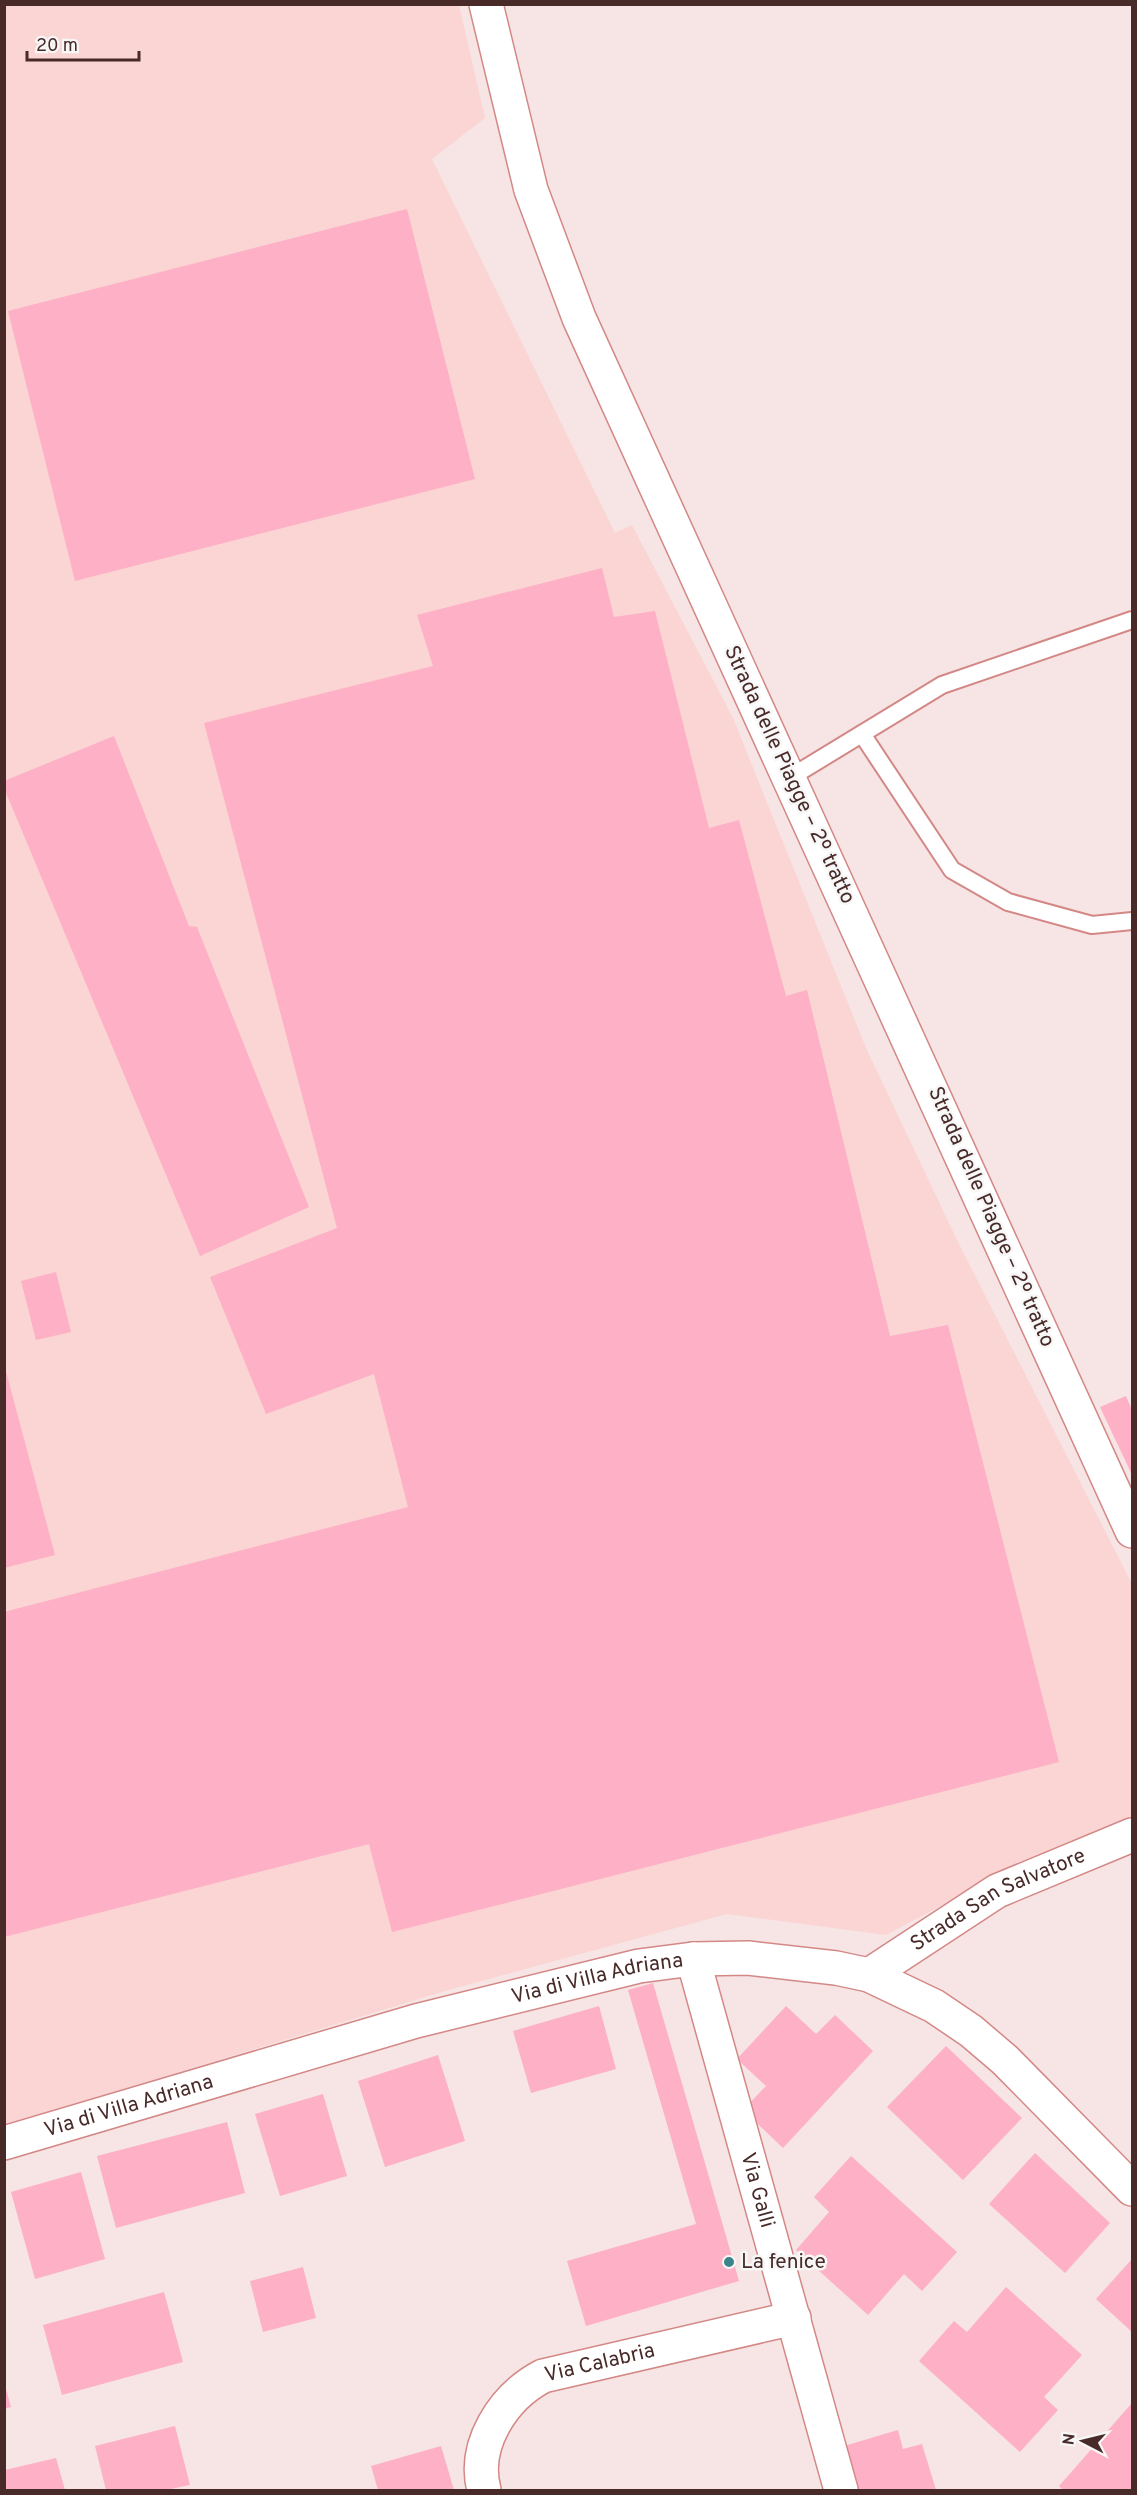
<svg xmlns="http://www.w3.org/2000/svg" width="1137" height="2495" font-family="Overpass,sans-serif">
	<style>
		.built { fill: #fad5d3 }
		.building { fill: #fdb0c6 }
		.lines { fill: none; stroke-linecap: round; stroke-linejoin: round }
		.lane-casing { stroke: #d38886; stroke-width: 20 }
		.street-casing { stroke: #d38886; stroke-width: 36 }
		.lane { stroke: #fff; stroke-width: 16 }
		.street { stroke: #fff; stroke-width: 33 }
		.poi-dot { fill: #3c8489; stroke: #f7f7f7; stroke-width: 2 }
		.labels { text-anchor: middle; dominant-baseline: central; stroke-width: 5; stroke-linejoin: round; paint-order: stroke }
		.street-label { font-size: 21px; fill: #482a29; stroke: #f7f7f7 }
		.poi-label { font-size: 21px; fill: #482a29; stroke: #f7f7f7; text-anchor: start }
	</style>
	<rect width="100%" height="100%" fill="#f6e5e4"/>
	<polygon class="built" points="5,5 459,5 485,118 432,159 615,533 632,525 733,718 866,1048 957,1240 1132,1584 1132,1821 993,1878 886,1935 727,1914 445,1991 5,2125"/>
	<g class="building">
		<polygon points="407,209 475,479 75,581 8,311"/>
		<polygon points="602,568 614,617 655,611 709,828 739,820 786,996 807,990 890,1336 948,1325 1059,1762 392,1932 369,1844 4,1937 4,1612 408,1507 374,1374 266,1414 210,1277 337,1228 204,723 433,666 417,615"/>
		<polygon points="114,736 189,926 197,927 309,1207 200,1256 4,788 4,781"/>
		<polygon points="56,1272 71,1332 36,1340 21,1281"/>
		<polygon points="4,1364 55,1555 4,1568"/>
		<polygon points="1126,1396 1132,1410 1132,1475 1100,1407"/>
		<polygon points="653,1983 739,2281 586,2326 567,2261 696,2224 628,1990"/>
		<polygon points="599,2006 616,2069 531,2093 513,2031"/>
		<polygon points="786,2006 816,2034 835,2015 873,2051 783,2148 743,2110 766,2086 737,2059"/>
		<polygon points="946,2046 1022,2118 963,2180 887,2107"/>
		<polygon points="438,2055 465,2141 385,2167 358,2081"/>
		<polygon points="323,2094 347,2176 280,2196 255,2114"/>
		<polygon points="227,2122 245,2193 116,2228 97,2156"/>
		<polygon points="1035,2153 1110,2223 1065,2273 989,2204"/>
		<polygon points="851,2156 957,2252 922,2291 904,2274 868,2315 796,2250 829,2212 814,2197"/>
		<polygon points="81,2172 105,2259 35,2279 11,2192"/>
		<polygon points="1132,2259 1132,2332 1096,2299"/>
		<polygon points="303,2267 316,2318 263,2332 250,2281"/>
		<polygon points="1006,2287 1082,2355 1044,2397 1058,2410 1020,2452 919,2361 954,2321 967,2332"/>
		<polygon points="164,2292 183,2362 62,2395 43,2325"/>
		<polygon points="4,2382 11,2407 4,2409"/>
		<polygon points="1132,2403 1132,2490 1063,2490 1059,2486"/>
		<polygon points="175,2426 190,2485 166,2490 106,2490 95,2446"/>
		<polygon points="898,2430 903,2449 922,2444 936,2490 857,2490 844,2446"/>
		<polygon points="441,2446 454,2490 378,2490 371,2466"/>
		<polygon points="56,2458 65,2490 5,2490 5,2470"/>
	</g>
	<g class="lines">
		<g class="lane-casing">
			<g id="lane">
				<polyline points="862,734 952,870 1008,902 1092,925 1132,921"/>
				<polyline points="791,777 942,685 1132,620"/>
			</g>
		</g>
		<g class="street-casing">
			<g id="street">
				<polyline points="486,4 531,190 579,318 1132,1531"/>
				<path id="s1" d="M693,1959L841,2490"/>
				<path id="s2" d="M869,1975L997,1891L1132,1835"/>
				<path id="s3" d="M4,2143L416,2021L639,1966L693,1959L748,1958L836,1968L869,1975L934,2006L971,2031L1005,2060L1132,2189"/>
				<path id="s4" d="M484,2490C472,2445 503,2397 543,2376L794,2318"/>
			</g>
		</g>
		<use href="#lane" class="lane"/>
		<use href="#street" class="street"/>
	</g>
	<circle class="poi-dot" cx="729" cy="2262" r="6"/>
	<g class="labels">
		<g class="street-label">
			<text transform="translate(789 775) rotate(65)">Strada delle Piagge – 2º tratto</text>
			<text transform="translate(991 1217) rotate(66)">Strada delle Piagge – 2º tratto</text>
			<text stroke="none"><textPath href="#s2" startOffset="150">Strada San Salvatore</textPath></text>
			<text stroke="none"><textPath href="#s3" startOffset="616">Via di Villa Adriana</textPath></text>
			<text stroke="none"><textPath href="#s3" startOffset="130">Via di Villa Adriana</textPath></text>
			<text stroke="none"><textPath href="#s1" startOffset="240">Via Galli</textPath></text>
			<text stroke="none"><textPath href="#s4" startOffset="196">Via Calabria</textPath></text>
		</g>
		<g class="poi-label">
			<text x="741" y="2262">La fenice</text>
		</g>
	</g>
	<rect width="1137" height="2495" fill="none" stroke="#482a29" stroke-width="12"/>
	<g transform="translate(1083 2441) rotate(277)" stroke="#f7f7f7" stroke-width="4.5" paint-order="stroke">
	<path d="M0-4.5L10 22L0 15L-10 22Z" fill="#482a29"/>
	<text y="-9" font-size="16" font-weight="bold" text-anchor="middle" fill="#482a29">N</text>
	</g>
	<path d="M27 51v9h112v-9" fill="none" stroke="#482a29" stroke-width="3"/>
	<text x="36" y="51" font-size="18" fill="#482a29" stroke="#f7f7f7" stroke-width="4.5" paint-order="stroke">20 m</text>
</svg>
